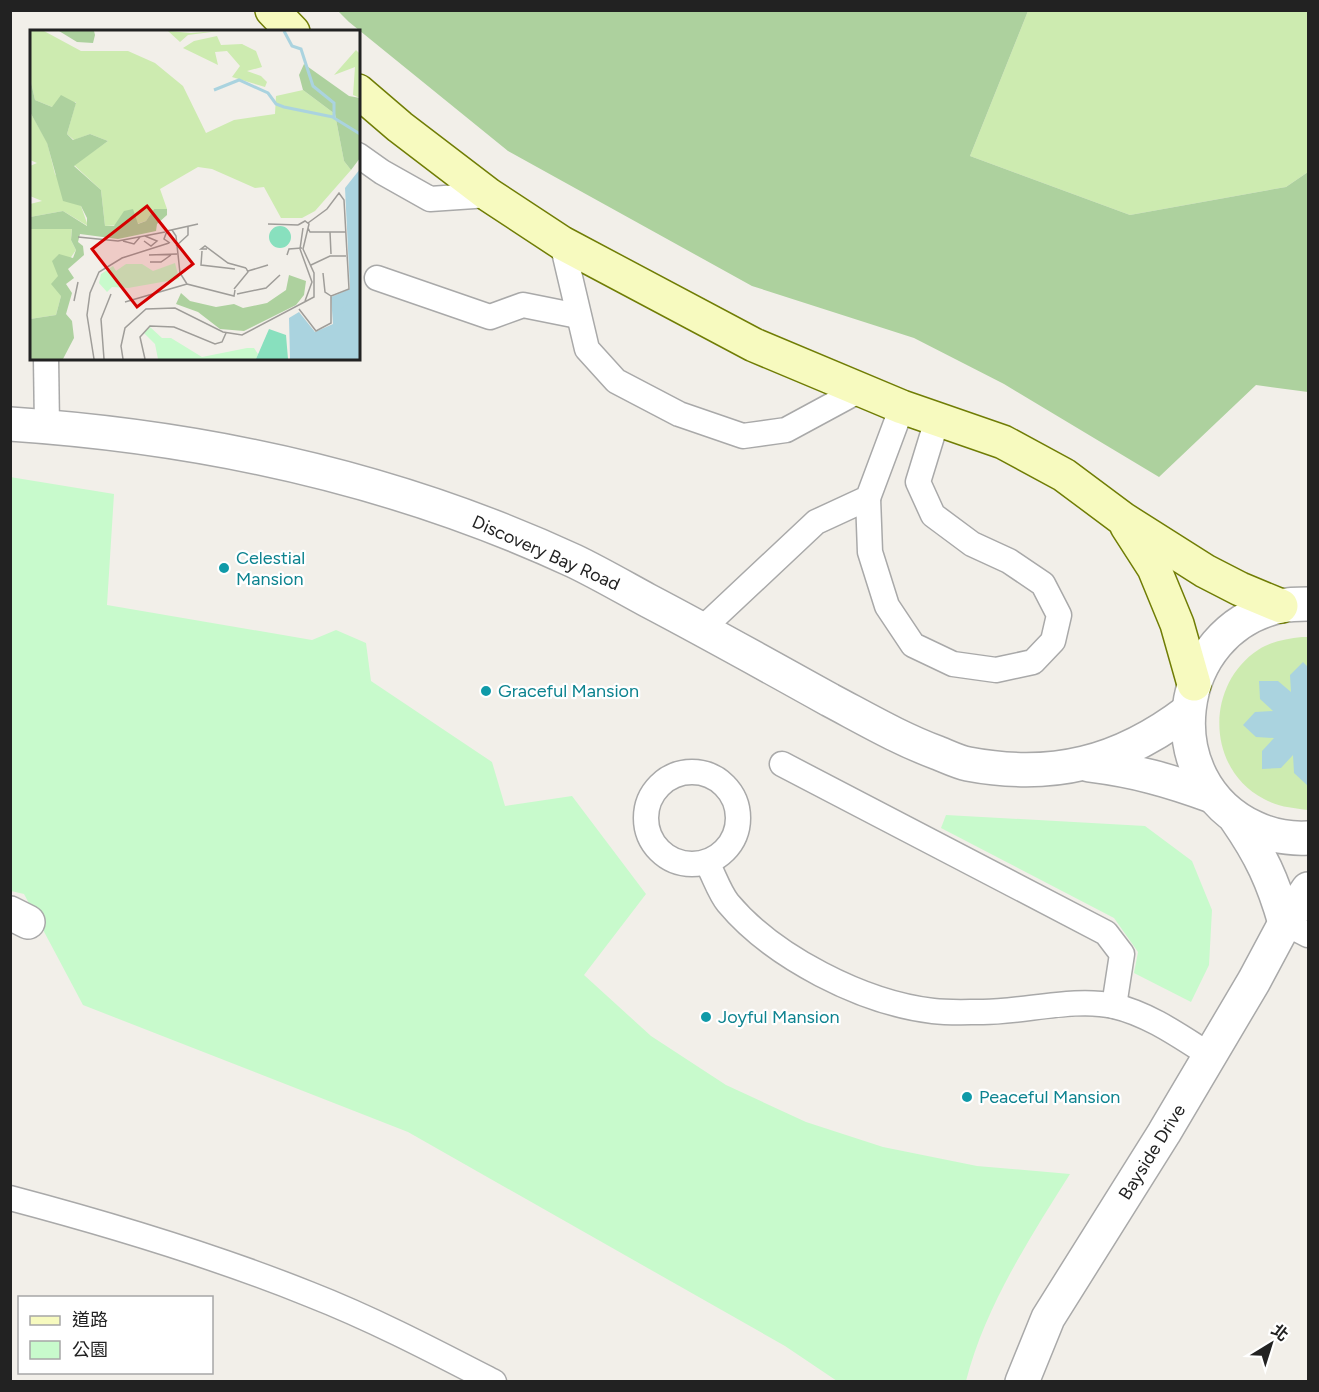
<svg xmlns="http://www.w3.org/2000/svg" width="1319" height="1392" font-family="Figtree,'Noto Sans TC',sans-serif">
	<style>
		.grass { fill: #cdebb0 }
		.forest { fill: #add19e }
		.park { fill: #c8facc }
		.water { fill: #aad3df }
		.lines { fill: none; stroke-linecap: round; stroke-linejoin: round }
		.service-casing { stroke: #a9a9a9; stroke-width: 27 }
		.minor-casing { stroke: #a9a9a9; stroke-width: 36 }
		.tertiary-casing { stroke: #a9a9a9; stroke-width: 36 }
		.secondary-casing { stroke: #707d05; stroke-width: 36 }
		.service { stroke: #fff; stroke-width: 24 }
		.minor { stroke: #fff; stroke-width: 33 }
		.tertiary { stroke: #fff; stroke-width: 33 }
		.secondary { stroke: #f7fabf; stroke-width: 33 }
		.culture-dot { fill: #0f9aa8; stroke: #fff; stroke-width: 2 }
		.labels { text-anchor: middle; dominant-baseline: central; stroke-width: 4.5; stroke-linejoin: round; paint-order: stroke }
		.street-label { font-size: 18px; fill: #222; stroke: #fff }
		.culture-label { font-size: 18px; fill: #0d838f; stroke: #fff; text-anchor: start }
		.inset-river { fill: none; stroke: #aad3df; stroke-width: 3 }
		.inset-road { fill: none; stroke: #9f9d99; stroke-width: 1.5 }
		.view { fill: #d40000; fill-opacity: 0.15; stroke: #d40000; stroke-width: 3 }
		.inset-edge { fill: none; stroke: #222; stroke-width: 3 }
	</style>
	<rect width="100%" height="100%" fill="#f2efe9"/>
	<g class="grass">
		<polygon points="1028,11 1308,11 1308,172 1286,187 1130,215 970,156"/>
		<path d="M1302,637H1308V810C1293,808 1278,807 1264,799C1206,769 1205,685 1258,650C1272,641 1286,639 1302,637Z"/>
	</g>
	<polygon class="forest" points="338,11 1028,11 970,156 1130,215 1286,187 1308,172 1308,392 1256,385 1159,477 1004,384 914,338 752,286 508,151 349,22"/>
	<g class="park">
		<path d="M10,477L114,494L107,605L312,640L336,630L366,643L371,681L492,762L505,806L572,796L646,894L584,975L651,1036L726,1085L806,1122L883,1147L977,1166L1070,1174C1029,1239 985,1307 966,1381H837L785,1346L408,1132L83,1005L24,894L11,891Z"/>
		<polygon points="946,815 1145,826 1192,861 1212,910 1209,965 1191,1002 1134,973 1138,952 1114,918 941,828"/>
	</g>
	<polygon class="water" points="1303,662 1308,667 1308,783 1307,785 1294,773 1293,755 1281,768 1262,769 1262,751 1274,738 1256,737 1243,725 1255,712 1273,711 1260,699 1259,681 1278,681 1291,692 1290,675"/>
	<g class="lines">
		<g class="service-casing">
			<g id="service">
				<polyline points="358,155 382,172 430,199 489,195"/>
				<polyline points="562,243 587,349 616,381 679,414 743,436 786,430 860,390"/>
				<polyline points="377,278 490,317 523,305 578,316"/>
				<polyline points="46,358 47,427"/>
				<polyline points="868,498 870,552 887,606 913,645 953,664 996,670 1033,662 1053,641 1059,615 1043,584 1009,561 972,544 933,515 918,482 937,420"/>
				<polyline points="702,629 816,522 868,498 902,407"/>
				<polyline points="782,764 1106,933 1122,954 1114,1006"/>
				<circle cx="692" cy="818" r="46"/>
				<path d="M707,863C714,875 719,892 728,903C773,957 863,1003 933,1011C949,1013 967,1012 983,1012C1024,1012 1075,997 1114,1006C1149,1014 1181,1037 1211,1056"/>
				<polyline points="1285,923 1308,935"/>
				<path d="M10,1198C112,1225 212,1255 309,1294C373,1319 434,1351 494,1382"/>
			</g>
		</g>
		<g class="minor-casing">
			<g id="minor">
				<path d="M1236,819C1261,855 1273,881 1285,923"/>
				<polyline points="10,913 28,922"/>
				<polyline points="1022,1382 1048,1318 1164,1133 1254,981 1285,923 1308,889"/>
			</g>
		</g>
		<g class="tertiary-casing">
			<g id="tertiary">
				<path d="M10,424C205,437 397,479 574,561C599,573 623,587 647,600C708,632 769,666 830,700C866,719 900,739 938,753C948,757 958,762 968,764C1052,780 1120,763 1188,711"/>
				<path d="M1308,604C1300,604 1290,604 1281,606C1172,629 1154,782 1255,828C1272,836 1290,839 1308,838"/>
				<path d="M1089,765C1136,771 1168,780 1212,796"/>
			</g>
		</g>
		<g class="secondary-casing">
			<g id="secondary">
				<polyline points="272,10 293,32"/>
				<polyline points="358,91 400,127 489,195 562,243 754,345 902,407 1003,442 1064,475 1123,519 1205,571 1240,589 1281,606"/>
				<polyline points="1127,526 1154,568 1177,624 1194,684"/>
			</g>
		</g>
		<use href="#service" class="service"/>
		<use href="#minor" class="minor"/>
		<use href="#tertiary" class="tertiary"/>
		<use href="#secondary" class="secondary"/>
	</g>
	<g class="culture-dot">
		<circle cx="224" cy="568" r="6"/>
		<circle cx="486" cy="691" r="6"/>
		<circle cx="706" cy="1017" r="6"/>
		<circle cx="967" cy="1097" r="6"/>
	</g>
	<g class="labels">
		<g class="street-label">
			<text transform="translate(546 553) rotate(24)">Discovery Bay Road</text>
			<text transform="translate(1152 1152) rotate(-58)">Bayside Drive</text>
		</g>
		<g class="culture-label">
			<text x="236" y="558">Celestial<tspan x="236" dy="21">Mansion</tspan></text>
			<text x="498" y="691">Graceful Mansion</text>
			<text x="718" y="1017">Joyful Mansion</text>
			<text x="979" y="1097">Peaceful Mansion</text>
		</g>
	</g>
	<g transform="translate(30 30)">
		<rect width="330" height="330" fill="#f2efe9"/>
		<path d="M0,1H14L51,21H98L125,33L153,56L176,103L204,90L245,84L246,66L273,60L305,84L314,131L321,140L285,181L272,188H251L234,157L225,158L182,139L168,137L130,159L137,179H124L116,191L107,194L75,196L71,160L44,135L78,111L60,104L44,110L37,104L46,72L22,77L5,70L0,48ZM138,1L161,3L189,1L158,5L150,12ZM187,6L191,15L212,14L226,21L232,37L217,41L231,46L237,52L235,57L202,47L210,36L197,21L185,22L188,35L153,18L164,11ZM326,20L330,24V68L323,65L325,37L304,45ZM0,82L17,112L25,144L51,176L58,196L33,181L0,187V174L12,171L0,166V136L7,133L0,130ZM29,197L42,198L41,210L46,220L28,246L31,266L26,285L0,289V199Z" fill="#cdebb0"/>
		<path d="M29,1H64L65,5L63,13L47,12ZM274,34L319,66L330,68V128L321,140L314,131L305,84L273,60L269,45ZM0,48L5,70L22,77L31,65L46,73L37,104L43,110L60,104L78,111L44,136L71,160L75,196H84L94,181L103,179L108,194L116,191L124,179H137V185L127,194L126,201L88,209L50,204L48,212L53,216L54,225L38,239L44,248L36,254L42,263L36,284L42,291L44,308L33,329H0V289L26,285L31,266L21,254L28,246L22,231L29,224L43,228L46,220L41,210L42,199H0V187L33,181L57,196V188L51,176L33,171L17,113L0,82ZM259,245L276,251L274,265L266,275L214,301L190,299L168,282L146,274L151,263L160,271L186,277L204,274L213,278L237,273L256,260Z" fill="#add19e"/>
		<path d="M145,233L149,249L98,258L82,257L77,262L69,253L71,244L83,236L86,241L96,234H112L123,241ZM120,297L132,308H141L172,327L217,318H224L228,324L226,329H128L125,314L114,303Z" fill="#c8facc"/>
		<path d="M239 207a11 11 0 1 1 22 0a11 11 0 1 1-22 0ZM239,299L256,305L258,329H226Z" fill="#88e0be"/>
		<path d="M330,139V329H260L259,288L269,282L285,302L303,294L301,267L320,259L315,158Z" fill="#aad3df"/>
		<path class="inset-river" d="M254,1L262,16L271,19L283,56L304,73V88L330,104M184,60L209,50L238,63L246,74L254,77L303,87M311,280L330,270"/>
		<path class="inset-road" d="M238,194L268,195M273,198L270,219L282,252L275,271M278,198L280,202H316M142,200L146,206L150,243L157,254L204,266L205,260M300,202L301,224M48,207L88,211L135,202M93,211L104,214L110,207M114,211L121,216L127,211L115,206M140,213L134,209L137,201L168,194M146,216L158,205V197M177,219H171L175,216L198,233L216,238M172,221L171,235L205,239M119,225L147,224M257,225L259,219L272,218M120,232H131L141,225M281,235L300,226H316M218,241L238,235M293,243L295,262L301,266M204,259L218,242L216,238M207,264L236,258L250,245M44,271L48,252M95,272L157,254M269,279L286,301L301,293V266L319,259L314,170L309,163L297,179L278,193M64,329L57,285L60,263L69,242L92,228L139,213M74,329L71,289L81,264M93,329L91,316L95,298L116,279L145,278L193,302L212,305L284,267V243L273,219L279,194L275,191L268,195M115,329L110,307L120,296L144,297L185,314L192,312L196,303"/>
		<path class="view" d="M117,176L163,234L107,277L62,219Z"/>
		<rect width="330" height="330" class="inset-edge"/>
	</g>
	<rect width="1319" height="1392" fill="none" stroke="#222222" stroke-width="24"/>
	<rect x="18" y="1296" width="195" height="78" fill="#ffffff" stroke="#a7a7a7" stroke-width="1.5"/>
	<rect x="30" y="1316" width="30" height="9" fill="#f7fabf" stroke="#a7a7a7" stroke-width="1.5"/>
	<text x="72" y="1326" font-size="18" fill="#222222">道路</text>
	<rect x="30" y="1341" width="30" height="18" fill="#c8facc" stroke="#a7a7a7" stroke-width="1.5"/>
	<text x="72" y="1356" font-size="18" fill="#222222">公園</text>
	<g transform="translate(1271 1344) rotate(38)" stroke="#ffffff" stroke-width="4.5" paint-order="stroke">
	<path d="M0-4.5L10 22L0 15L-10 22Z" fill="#222222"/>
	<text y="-9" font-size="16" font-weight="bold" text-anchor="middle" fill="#222222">北</text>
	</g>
</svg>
